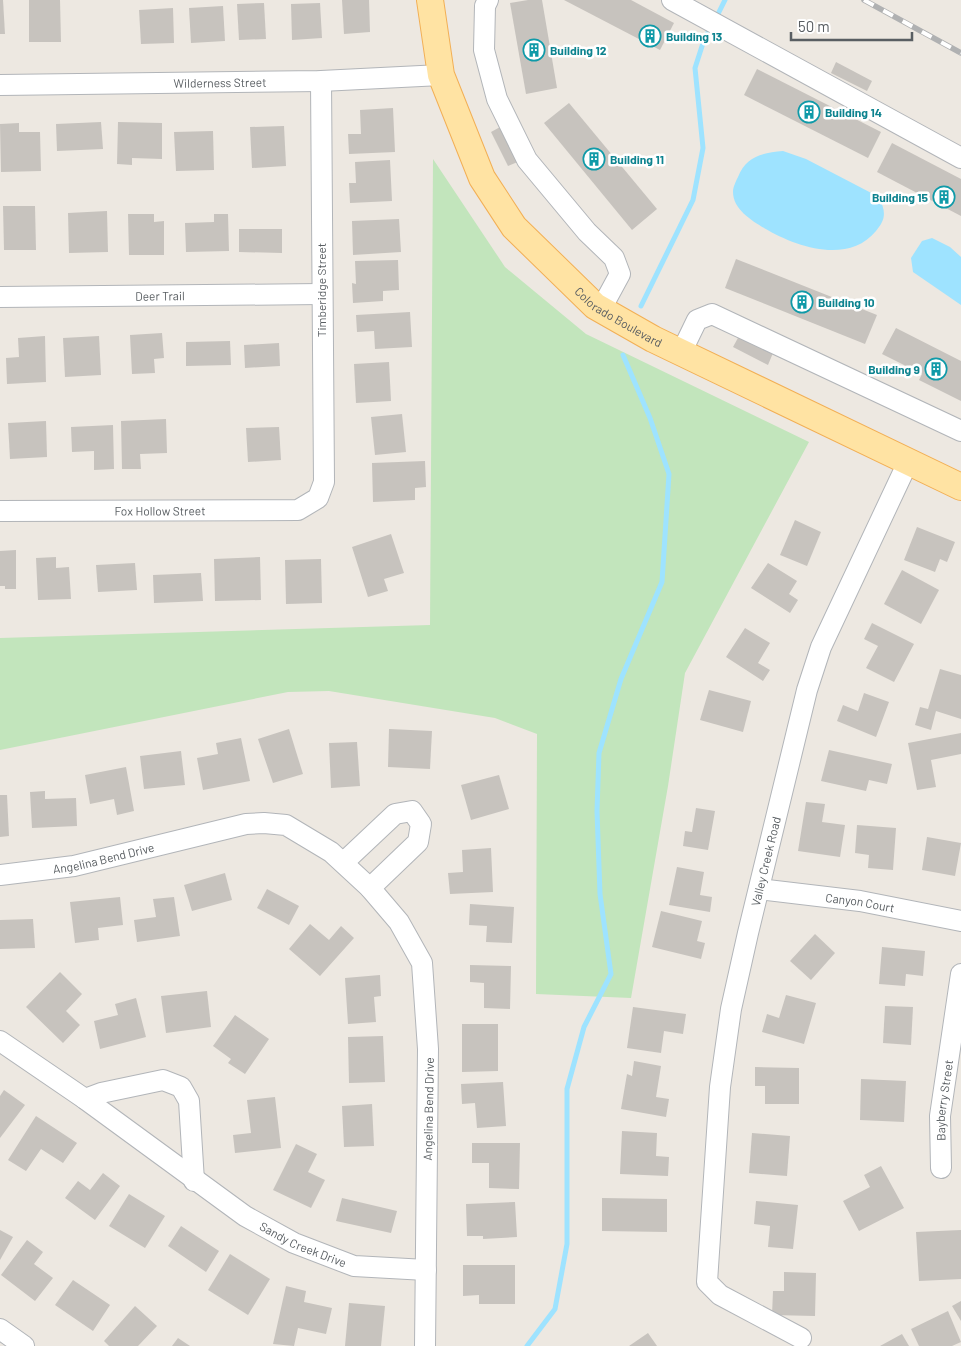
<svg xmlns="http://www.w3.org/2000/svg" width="961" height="1346" font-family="Barlow,sans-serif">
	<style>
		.green { fill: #c2e5bc }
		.water { fill: #9ee3ff }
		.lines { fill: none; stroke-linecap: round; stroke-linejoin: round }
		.stream { stroke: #9ee3ff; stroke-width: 5 }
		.building { fill: #c7c3be }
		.minor-casing { stroke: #b2b5b9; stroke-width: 22 }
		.major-casing { stroke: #f2af55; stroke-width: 28 }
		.minor { stroke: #fff; stroke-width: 20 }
		.major { stroke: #ffe3a3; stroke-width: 26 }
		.rail-casing { stroke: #b0b1b2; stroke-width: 5.5 }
		.rail { stroke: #fff; stroke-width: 4; stroke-dasharray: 11; stroke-linecap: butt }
		.labels { text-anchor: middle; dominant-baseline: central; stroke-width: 5; stroke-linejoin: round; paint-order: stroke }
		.culture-label { font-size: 12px; font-weight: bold; fill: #0d838f; stroke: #fff; text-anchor: start }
		.street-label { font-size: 12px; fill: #595e62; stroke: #fff }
	</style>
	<rect width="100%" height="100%" fill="#ede8e1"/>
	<polygon class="green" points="433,159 505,267 586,334 809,442 685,673 668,786 631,998 536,994 537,734 495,718 329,691 288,692 0,750 0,638 430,625"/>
	<g class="water">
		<path d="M783,151L806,159L879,197C886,212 886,219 876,231C848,265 796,247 764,228C751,220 733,209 733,192C733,187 736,181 738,177C746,156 762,153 783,151Z"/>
		<polygon points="932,238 950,247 961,257 961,305 913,272 911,258 922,241"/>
	</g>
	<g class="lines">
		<g class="stream">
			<polyline points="716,18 725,0"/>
			<polyline points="641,306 693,200 703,148 695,68 704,40 712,25"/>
			<polyline points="527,1346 555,1309 567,1244 567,1089 584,1027 611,974 600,894 597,811 599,753 621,679 662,582 669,474 650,418 623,355"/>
		</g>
	</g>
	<g class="building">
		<polygon points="0,0 3,0 5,34 0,34"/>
		<polygon points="29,0 60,0 61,42 29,42"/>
		<polygon points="342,0 369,0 370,32 344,34"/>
		<polygon points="528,0 542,0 557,88 526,94 510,3"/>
		<polygon points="564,0 631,0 674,23 660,50"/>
		<polygon points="264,3 266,39 239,40 237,4"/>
		<polygon points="320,3 322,38 292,40 291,4"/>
		<polygon points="223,6 225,41 191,43 189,8"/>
		<polygon points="173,8 174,43 141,44 139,10"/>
		<polygon points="836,62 872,81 867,91 831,73"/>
		<polygon points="757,69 881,132 868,158 744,95"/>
		<polygon points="569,103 657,209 632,230 544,123"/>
		<polygon points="393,108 395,152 349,154 348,134 361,134 360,110"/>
		<polygon points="101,122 103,149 57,151 56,124"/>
		<polygon points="118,122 162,123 162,159 132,158 132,165 117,164"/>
		<polygon points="19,123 19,132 40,132 41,171 1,172 0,124"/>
		<polygon points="284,126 286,166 252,168 250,127"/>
		<polygon points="502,126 520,161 508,166 491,132"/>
		<polygon points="213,131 214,170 176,171 174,132"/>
		<polygon points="892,143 961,179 961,216 877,172"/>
		<polygon points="390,160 392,201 350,203 349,183 356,183 355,162"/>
		<polygon points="3,206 35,206 36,250 4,250"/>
		<polygon points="107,211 108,252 69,253 68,213"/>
		<polygon points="128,214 154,214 154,222 164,221 164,255 129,255"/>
		<polygon points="214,214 228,214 229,251 186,252 185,223 214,222"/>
		<polygon points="399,219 401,252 353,255 352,221"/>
		<polygon points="239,229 282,229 282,253 239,252"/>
		<polygon points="736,259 877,315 865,344 725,288"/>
		<polygon points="398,260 399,290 383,291 383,301 353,303 352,283 356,284 355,261"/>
		<polygon points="410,312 412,347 375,349 374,331 357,332 356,315"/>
		<polygon points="896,328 961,361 961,401 919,380 922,374 882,354"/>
		<polygon points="162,333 164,358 154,359 155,373 132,374 130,335"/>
		<polygon points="45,336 46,382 7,384 6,358 19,357 18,338"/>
		<polygon points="99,336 101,375 65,377 63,338"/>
		<polygon points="739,336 773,353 768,365 733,347"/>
		<polygon points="230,341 231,365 186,366 186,342"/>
		<polygon points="279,343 280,366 245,368 244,345"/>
		<polygon points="389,362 391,401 356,403 354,364"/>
		<polygon points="402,414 406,452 375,455 371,417"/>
		<polygon points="166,419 167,453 140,454 141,469 122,469 121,421"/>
		<polygon points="46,421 47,457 10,459 8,423"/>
		<polygon points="113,425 114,469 94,470 94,451 72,452 71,427"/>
		<polygon points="279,427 281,460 248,462 246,428"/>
		<polygon points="425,461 426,487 415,488 415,500 373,502 372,463"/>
		<polygon points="795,520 821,532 807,566 780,555"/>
		<polygon points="917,527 955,542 947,562 940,559 935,572 904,560"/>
		<polygon points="391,534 404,573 384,579 388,591 368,597 352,547"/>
		<polygon points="16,550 16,589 5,589 5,586 0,586 0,551"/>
		<polygon points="56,557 56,568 69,567 71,599 38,600 36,558"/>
		<polygon points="260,557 261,600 215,601 214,559"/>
		<polygon points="321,559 322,603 286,604 285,560"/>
		<polygon points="135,563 137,590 98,592 96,565"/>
		<polygon points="768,563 797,581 789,594 798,600 790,613 751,588"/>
		<polygon points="902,570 939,590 921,624 884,604"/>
		<polygon points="201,573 203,601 154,603 153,575"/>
		<polygon points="872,623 914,644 894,682 866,668 878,646 864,639"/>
		<polygon points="745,628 770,643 758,663 770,670 763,681 726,657"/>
		<polygon points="940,669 961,675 961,719 936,711 931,730 915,725 920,707 928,709"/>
		<polygon points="709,690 751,701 743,732 700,720"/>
		<polygon points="864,693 889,702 876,737 837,721 843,705 858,711"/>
		<polygon points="289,729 303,774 273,783 258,739"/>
		<polygon points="389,729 432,731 430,769 388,767"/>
		<polygon points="961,733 961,754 931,760 936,787 917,790 908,743"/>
		<polygon points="241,738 250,781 203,790 197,758 218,754 216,743"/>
		<polygon points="357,742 360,786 331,788 329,743"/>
		<polygon points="829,750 892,764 887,784 869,780 866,791 821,781"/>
		<polygon points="181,751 185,785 144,789 140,756"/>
		<polygon points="126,767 134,811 117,815 114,799 90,804 85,775"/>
		<polygon points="499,775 509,809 471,820 461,785"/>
		<polygon points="45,791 45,799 76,798 77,826 32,828 30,792"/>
		<polygon points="0,795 7,795 9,836 0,837"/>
		<polygon points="806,802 825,804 822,822 845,825 840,857 798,851"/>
		<polygon points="696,808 715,811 708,850 683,846 685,831 692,832"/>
		<polygon points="857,825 896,828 893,870 868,868 869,855 855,853"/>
		<polygon points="927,837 961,843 955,876 922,870"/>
		<polygon points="491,848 493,892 450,894 448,873 463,872 462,850"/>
		<polygon points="677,867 704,872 700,895 712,897 710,912 669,905"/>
		<polygon points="225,873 232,900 192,911 184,885"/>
		<polygon points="267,889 299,906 289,925 257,908"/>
		<polygon points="120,897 123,925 98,928 99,940 75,943 70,902"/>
		<polygon points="174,897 180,936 137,942 134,920 156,917 153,899"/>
		<polygon points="470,904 514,907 512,943 486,942 487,926 469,925"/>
		<polygon points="661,911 702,921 697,941 705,943 701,959 652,947"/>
		<polygon points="33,919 35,948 0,949 0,920"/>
		<polygon points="310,924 329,940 341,926 354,938 320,976 289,949"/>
		<polygon points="815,934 835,953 811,980 790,961"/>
		<polygon points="882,947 925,951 923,976 906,974 905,986 879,984"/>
		<polygon points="470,965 511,966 510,1009 484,1008 484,983 470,982"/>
		<polygon points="60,972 82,994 66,1011 80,1025 63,1043 26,1007"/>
		<polygon points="380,975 381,996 374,997 376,1022 348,1024 345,978"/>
		<polygon points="207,991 211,1027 166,1033 161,996"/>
		<polygon points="786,995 816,1003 804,1044 762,1032 767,1014 779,1018"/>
		<polygon points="136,998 146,1037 100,1049 94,1021 118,1015 115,1004"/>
		<polygon points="885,1006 913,1007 911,1045 883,1043"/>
		<polygon points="633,1007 686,1014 683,1034 664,1031 661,1053 627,1048"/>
		<polygon points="235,1015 269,1039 245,1074 228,1063 231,1059 213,1046"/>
		<polygon points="462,1024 498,1024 498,1071 462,1072"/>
		<polygon points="383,1036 385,1082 349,1083 348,1037"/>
		<polygon points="634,1061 661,1066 656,1097 669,1099 666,1117 621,1109 627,1074 632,1076"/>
		<polygon points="755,1067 799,1068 799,1104 765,1104 765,1086 755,1086"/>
		<polygon points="861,1079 906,1081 904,1122 860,1120"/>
		<polygon points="503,1082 506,1126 477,1128 475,1103 462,1104 461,1084"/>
		<polygon points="4,1090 25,1105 0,1138 0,1096"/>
		<polygon points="275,1097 281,1148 235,1153 233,1135 251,1133 247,1100"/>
		<polygon points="372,1104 374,1146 344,1147 342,1106"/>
		<polygon points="36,1116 77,1143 63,1163 41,1149 26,1171 8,1160"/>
		<polygon points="622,1131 657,1133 656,1156 669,1157 668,1176 620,1174"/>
		<polygon points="752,1133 790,1136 787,1176 749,1173"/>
		<polygon points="472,1143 520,1143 519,1189 489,1188 489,1163 472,1163"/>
		<polygon points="296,1144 317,1154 308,1172 325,1180 311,1208 273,1190"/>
		<polygon points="881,1166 904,1208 859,1231 843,1201 870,1187 864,1175"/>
		<polygon points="103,1173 120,1186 95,1220 65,1198 78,1181 90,1190"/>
		<polygon points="129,1194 165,1216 145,1248 109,1226"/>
		<polygon points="342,1198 397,1211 391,1233 336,1221"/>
		<polygon points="602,1198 667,1199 667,1232 602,1231"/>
		<polygon points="756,1201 798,1205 793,1249 768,1247 770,1226 754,1224"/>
		<polygon points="515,1202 517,1237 483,1239 483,1236 467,1236 466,1204"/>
		<polygon points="181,1226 219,1251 206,1272 168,1246"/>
		<polygon points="0,1230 13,1237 0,1260"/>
		<polygon points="961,1230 961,1279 919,1281 916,1232"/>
		<polygon points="27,1240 43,1252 34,1264 53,1278 35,1301 1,1275"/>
		<polygon points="230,1254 270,1279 248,1315 208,1290"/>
		<polygon points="463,1265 515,1265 515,1304 479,1304 479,1295 463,1296"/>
		<polygon points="784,1272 816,1273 815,1316 772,1315 773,1291 784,1291"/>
		<polygon points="73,1280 110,1305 93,1331 55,1305"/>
		<polygon points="286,1286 306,1291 304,1302 332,1308 326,1334 298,1328 294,1346 273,1344"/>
		<polygon points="961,1301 961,1321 952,1306"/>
		<polygon points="349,1303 385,1306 381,1346 345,1346"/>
		<polygon points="135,1306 157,1326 138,1346 109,1346 104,1341"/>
		<polygon points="948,1311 961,1342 952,1346 919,1346 911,1329"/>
		<polygon points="648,1333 657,1346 629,1346"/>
		<polygon points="902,1334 909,1346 880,1346"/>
		<polygon points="178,1338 190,1346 172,1346"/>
	</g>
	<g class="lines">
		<g class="minor-casing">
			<g id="minor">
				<polyline points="488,0 485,6 484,50 497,99 527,160 587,232 614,258 620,274 601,309"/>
				<polyline points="672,0 961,158"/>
				<path id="s1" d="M0,85L321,81L441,75"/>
				<path id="s2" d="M0,297L321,294"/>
				<polyline points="681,353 697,320 712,314 961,431"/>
				<path id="s3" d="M0,511L298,510L318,498L324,482L321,81"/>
				<polyline points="344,862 395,814 412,811 421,824 418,842 370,888"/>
				<path id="s4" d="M0,875L74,866L246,824L264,823L286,825L331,852L370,888L399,922L422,963L428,1049L425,1346"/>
				<path id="s5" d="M759,889L860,901L961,921"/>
				<path id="s6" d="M0,1041L85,1099L245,1216L294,1243L354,1266L426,1270"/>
				<polyline points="85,1099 101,1093 163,1080 181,1087 189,1101 194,1181"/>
				<path id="s7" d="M941,1168L940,1116L961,974"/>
				<polyline points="0,1329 24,1346"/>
				<path id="s8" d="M801,1338L720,1295L707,1282L720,1087L731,1009L748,933L807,690L821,647L908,462"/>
			</g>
		</g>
		<g class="major-casing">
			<g id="major">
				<path id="s9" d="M430,0L441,75L482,178L514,227L595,306L653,339L961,487"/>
			</g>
		</g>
		<use href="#minor" class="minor"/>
		<use href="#major" class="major"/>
		<g class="rail-casing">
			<polyline id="rail" points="864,0 961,53"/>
		</g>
		<use href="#rail" class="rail"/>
	</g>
	<defs>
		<g id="building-ring" transform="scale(1.125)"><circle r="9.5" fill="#fff" stroke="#0f9aa8" stroke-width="1.5"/><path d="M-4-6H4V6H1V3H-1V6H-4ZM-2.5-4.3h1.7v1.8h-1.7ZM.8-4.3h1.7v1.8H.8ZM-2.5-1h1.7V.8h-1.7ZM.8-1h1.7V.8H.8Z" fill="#0f9aa8"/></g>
	</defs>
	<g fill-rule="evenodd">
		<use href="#building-ring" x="650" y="36"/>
		<use href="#building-ring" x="534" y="50"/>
		<use href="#building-ring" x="809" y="112"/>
		<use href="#building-ring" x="594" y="159"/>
		<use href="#building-ring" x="944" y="197"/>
		<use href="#building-ring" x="802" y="302"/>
		<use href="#building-ring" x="936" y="369"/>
	</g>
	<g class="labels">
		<g class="culture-label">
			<text x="666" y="36">Building 13</text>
			<text x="550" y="50">Building 12</text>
			<text x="825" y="112">Building 14</text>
			<text x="610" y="159">Building 11</text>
			<text x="928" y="197" text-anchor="end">Building 15</text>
			<text x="818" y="302">Building 10</text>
			<text x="920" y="369" text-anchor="end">Building 9</text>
		</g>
		<g class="street-label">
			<text stroke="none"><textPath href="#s1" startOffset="220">Wilderness Street</textPath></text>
			<text transform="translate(321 290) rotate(-90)">Timberidge Street</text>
			<text stroke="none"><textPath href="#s2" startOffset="160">Deer Trail</textPath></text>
			<text stroke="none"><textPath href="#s9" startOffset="384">Colorado Boulevard</textPath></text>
			<text stroke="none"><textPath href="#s3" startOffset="160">Fox Hollow Street</textPath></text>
			<text stroke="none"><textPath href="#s4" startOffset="105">Angelina Bend Drive</textPath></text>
			<text stroke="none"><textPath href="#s8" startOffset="536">Valley Creek Road</textPath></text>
			<text stroke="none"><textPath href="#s5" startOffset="102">Canyon Court</textPath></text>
			<text stroke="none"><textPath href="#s7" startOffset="68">Bayberry Street</textPath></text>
			<text transform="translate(428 1109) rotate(-89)">Angelina Bend Drive</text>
			<text stroke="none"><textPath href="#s6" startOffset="366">Sandy Creek Drive</textPath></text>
		</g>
	</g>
	<path d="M791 32v8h121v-8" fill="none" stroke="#595e62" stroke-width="2.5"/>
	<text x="798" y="32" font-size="15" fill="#595e62" stroke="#ffffff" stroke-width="4" paint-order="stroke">50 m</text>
</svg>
